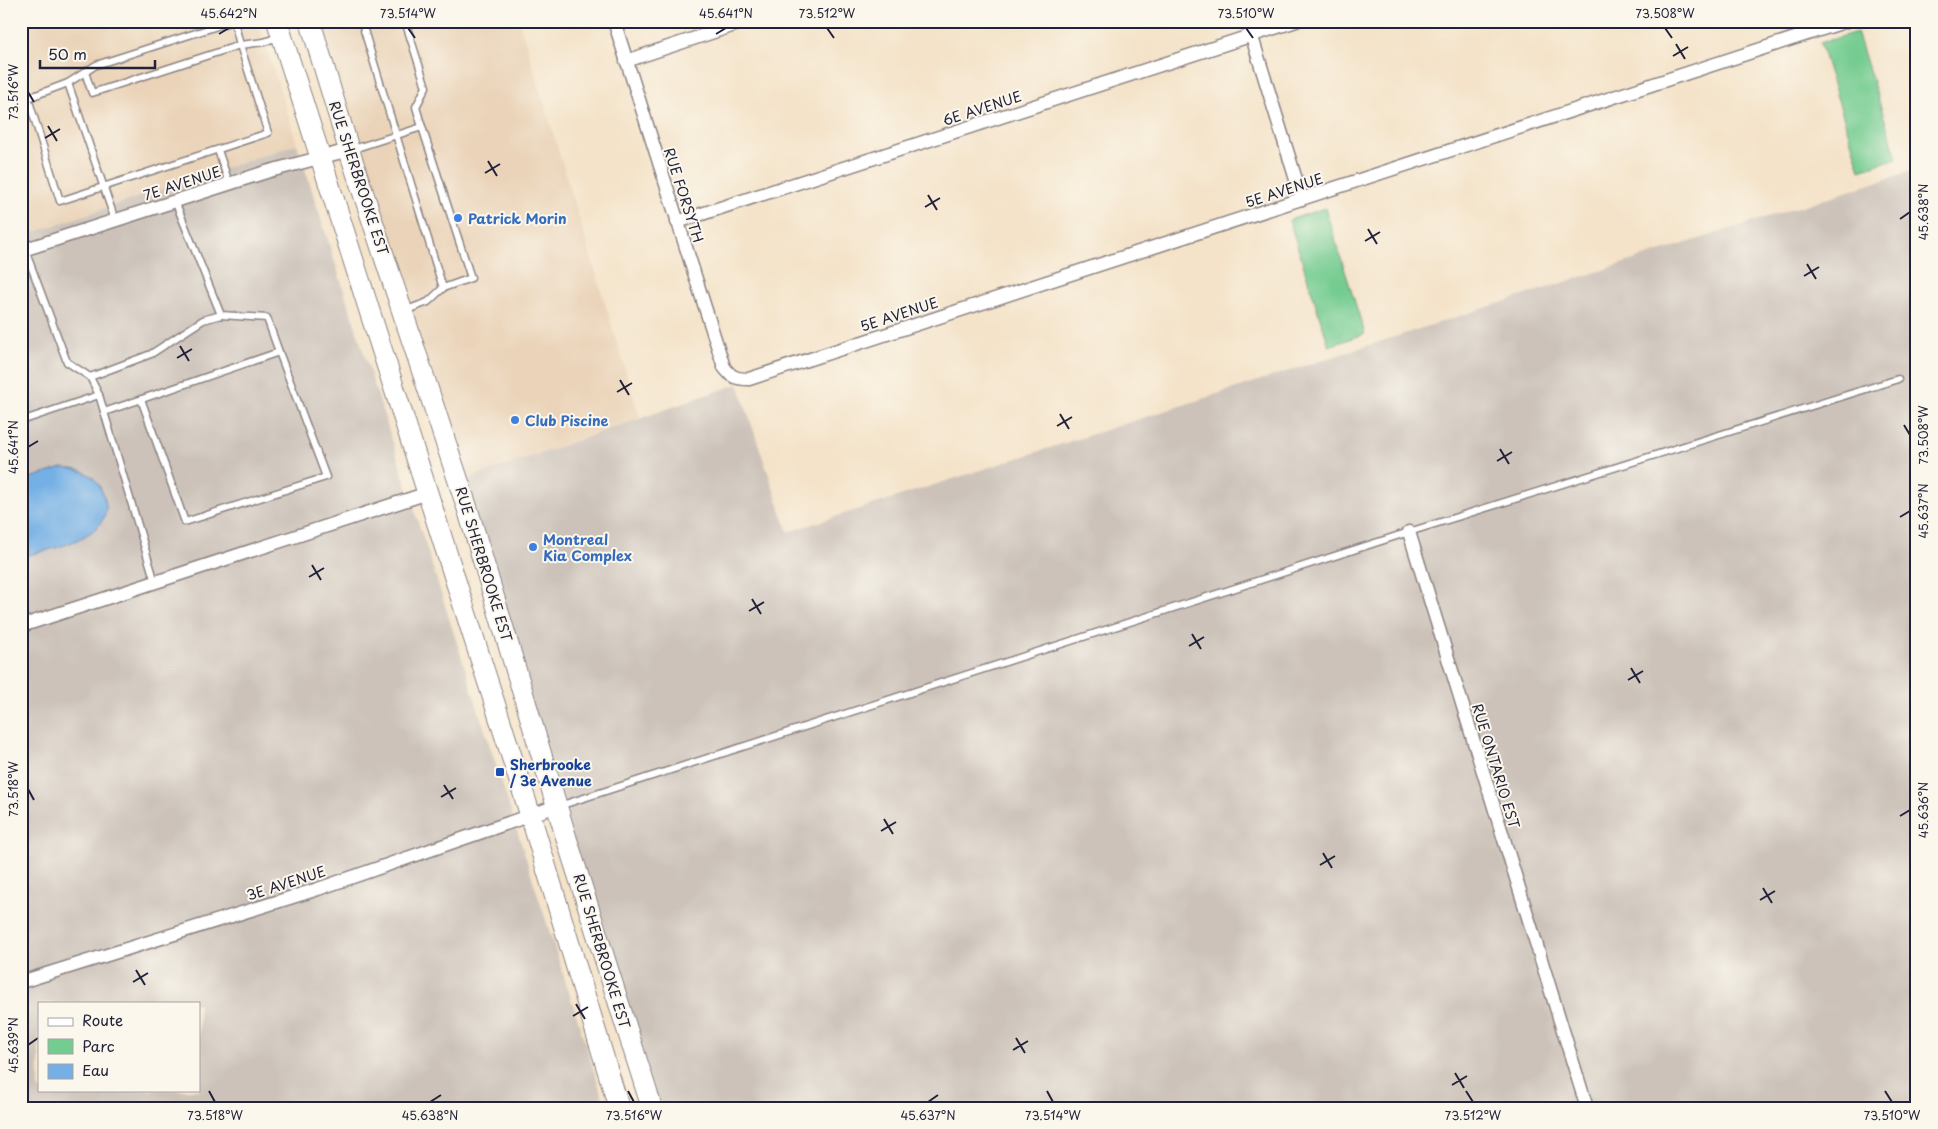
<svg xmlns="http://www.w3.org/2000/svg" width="1938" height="1129" font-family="'Playpen Sans',sans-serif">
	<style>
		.built { fill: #ead3b8 }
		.industrial { fill: #ccc2b9; fill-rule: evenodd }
		.green { fill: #74cc91; stroke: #4b7766 }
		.water { fill: #74b0e5; stroke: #4b6990 }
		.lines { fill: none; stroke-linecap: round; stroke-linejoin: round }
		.lane-casing { stroke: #8b8282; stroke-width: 9 }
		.street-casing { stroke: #8b8282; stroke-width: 15 }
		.primary-casing { stroke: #8b8282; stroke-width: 22 }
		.lane { stroke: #fff; stroke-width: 6 }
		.street { stroke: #fff; stroke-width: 12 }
		.primary { stroke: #fff; stroke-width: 20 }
		.rail { stroke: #22223b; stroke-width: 4 }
		.ticks { fill: none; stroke: #22223b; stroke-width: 2 }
		.shop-dot { fill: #3f7fe0; stroke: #fbf7ec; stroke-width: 2 }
		.transit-dot { fill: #1a4fb4; stroke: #fbf7ec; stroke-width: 2 }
		.labels { text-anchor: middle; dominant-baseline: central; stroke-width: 4; stroke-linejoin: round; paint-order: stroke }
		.street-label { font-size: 14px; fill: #22223b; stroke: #fbf7ec }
		.shop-label { font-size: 14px; font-weight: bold; fill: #366cbe; stroke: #fbf7ec; text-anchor: start }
		.transit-label { font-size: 14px; font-weight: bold; fill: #164399; stroke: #fbf7ec; text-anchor: start }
		.neatline { fill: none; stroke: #22223b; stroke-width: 2 }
		.ticks-label { font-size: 12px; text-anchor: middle; fill: #22223b }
	</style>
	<rect width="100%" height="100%" fill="#fbf7ec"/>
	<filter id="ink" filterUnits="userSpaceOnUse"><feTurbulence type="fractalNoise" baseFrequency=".02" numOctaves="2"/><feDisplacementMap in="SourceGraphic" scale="10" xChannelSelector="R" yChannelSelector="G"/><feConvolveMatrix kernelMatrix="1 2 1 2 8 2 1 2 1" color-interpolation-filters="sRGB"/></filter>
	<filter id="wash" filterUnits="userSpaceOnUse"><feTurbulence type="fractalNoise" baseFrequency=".0096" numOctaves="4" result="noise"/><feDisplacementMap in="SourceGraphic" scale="20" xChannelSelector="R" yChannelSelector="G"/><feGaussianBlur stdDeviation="1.12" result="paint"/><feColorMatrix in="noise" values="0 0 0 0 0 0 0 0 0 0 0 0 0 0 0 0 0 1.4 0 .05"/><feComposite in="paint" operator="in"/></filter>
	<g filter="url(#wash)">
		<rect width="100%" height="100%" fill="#f4e3c9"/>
		<g class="built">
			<polygon points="21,21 258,21 297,144 24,235 21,225"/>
			<polygon points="315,21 519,21 640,418 459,482"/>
		</g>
		<g class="industrial">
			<path d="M297,144L606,1108H21V225L25,235ZM39,1003H199V1090H39Z"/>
			<polygon points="1917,169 1917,1108 654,1108 459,482 738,384 788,532"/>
		</g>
		<g class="green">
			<polygon points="1857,32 1897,158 1860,170 1820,43"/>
			<polygon points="1325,208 1365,334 1329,346 1289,220"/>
		</g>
		<path class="water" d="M62,468C78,469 94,472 101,489C104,496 108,506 105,515C95,542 46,550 21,557V481Z"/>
	</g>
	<g filter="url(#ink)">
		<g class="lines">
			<g class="lane-casing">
				<g id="lane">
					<polyline points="379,21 363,27 443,288 428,302 404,311"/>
					<polyline points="85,72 92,93 240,45 234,21"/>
					<polyline points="68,83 96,65 233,21"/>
					<polyline points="422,127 471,278 443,288"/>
					<polyline points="218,150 229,183"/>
					<polyline points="350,150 422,127 416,107 426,87 405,21"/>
					<polyline points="175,201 221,315 267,318 279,352"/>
					<path d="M115,220L68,83L28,98L60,201C129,178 199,156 268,133L240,45L264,42L278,37"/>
					<polyline points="25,250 67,362 90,377 99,395 155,582"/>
					<polyline points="90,377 151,354 203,320 221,315"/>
					<polyline points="104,412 279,352 326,477 185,522 141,399"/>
					<polyline points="21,421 99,395"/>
					<polyline points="559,806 1409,532 1898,379"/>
				</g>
			</g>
			<g class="street-casing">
				<g id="street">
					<path d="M614,21L724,367C731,377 736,379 749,379L1847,21"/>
					<polyline points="1247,21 1302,199"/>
					<polyline points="626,61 747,21"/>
					<polyline points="677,222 1296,21"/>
					<polyline points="26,249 266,172 349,150"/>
					<polyline points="1409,532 1587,1108"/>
					<polyline points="21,626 428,493"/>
					<polyline points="21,982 318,889 557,806"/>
				</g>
			</g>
			<g class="primary-casing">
				<g id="primary">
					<polyline points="277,21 530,814 619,1108"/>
					<polyline points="310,21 349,150 467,507 567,840 652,1108"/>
				</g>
			</g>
			<use href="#lane" class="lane"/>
			<use href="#street" class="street"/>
			<use href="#primary" class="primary"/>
			<polyline class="rail" points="516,1107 516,1108"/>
		</g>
	</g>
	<path class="ticks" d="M408,28L415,38M827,28L834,38M1246,28L1253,38M1665,28L1672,38M219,34L229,28M716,34L726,28M1676,44L1685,59M1673,56L1688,47M28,92L34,102M48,126L57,141M45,138L60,129M488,161L497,176M485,173L500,164M928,195L937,210M925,207L940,198M1900,219L1910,212M1368,229L1377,244M1365,241L1380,232M1807,264L1816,279M1804,276L1819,267M180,346L189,361M177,358L192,349M620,380L629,395M617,392L632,383M1060,414L1069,429M1904,425L1910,435M1057,426L1072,417M28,447L38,441M1500,449L1509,464M1497,461L1512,452M1900,517L1910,511M312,565L321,580M309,577L324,568M752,599L761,614M749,611L764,602M1192,634L1201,649M1189,646L1204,637M1631,668L1640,683M1628,680L1643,671M444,785L453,799M28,789L34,800M441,797L456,788M1900,816L1910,810M884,819L893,834M881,831L896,822M1323,853L1332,868M1320,865L1335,856M1763,888L1772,903M1760,900L1775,891M136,970L145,985M133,982L148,973M576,1004L585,1019M573,1016L588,1007M1016,1038L1025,1053M28,1045L38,1038M1013,1050L1028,1041M1455,1073L1464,1088M1452,1085L1467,1076M209,1091L215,1102M628,1091L634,1102M1047,1091L1053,1102M1466,1091L1473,1102M1885,1091L1892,1102M430,1102L441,1095M928,1102L938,1095"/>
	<g class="shop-dot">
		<circle cx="458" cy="218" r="5"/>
		<circle cx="515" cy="420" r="5"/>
		<circle cx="533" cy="547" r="5"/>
	</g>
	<rect class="transit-dot" x="495" y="767" width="10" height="10" rx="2.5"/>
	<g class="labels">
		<g class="street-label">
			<text transform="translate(982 108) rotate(-18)">6E AVENUE</text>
			<text transform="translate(359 178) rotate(72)">RUE SHERBROOKE EST</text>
			<text transform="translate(182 183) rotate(-18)">7E AVENUE</text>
			<text transform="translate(1284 190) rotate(-18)">5E AVENUE</text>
			<text transform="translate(684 195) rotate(72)">RUE FORSYTH</text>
			<text transform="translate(899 314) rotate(-18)">5E AVENUE</text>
			<text transform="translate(484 564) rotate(73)">RUE SHERBROOKE EST</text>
			<text transform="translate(1496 766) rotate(73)">RUE ONTARIO EST</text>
			<text transform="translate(286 883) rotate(-18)">3E AVENUE</text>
			<text transform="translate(602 951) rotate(73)">RUE SHERBROOKE EST</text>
		</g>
		<g class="shop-label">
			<text x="468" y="218">Patrick Morin</text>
			<text x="525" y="420">Club Piscine</text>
			<text x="543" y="539">Montreal<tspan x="543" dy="16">Kia Complex</tspan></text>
		</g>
		<g class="transit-label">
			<text x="510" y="764">Sherbrooke<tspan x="510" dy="16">/ 3e Avenue</tspan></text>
		</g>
	</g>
	<rect width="1938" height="1129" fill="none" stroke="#fbf7ec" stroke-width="55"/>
	<rect x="38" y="1002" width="162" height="90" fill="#fbf7ec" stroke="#a4a2a5"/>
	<rect x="48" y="1018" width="25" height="8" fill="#ffffff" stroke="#a4a2a5"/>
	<text x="82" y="1026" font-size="15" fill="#22223b">Route</text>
	<rect x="48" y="1039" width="25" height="15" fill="#74cc91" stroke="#a4a2a5"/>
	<text x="82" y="1052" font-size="15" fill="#22223b">Parc</text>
	<rect x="48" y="1064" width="25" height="15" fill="#74b0e5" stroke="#a4a2a5"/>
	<text x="82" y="1076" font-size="15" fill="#22223b">Eau</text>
	<path d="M40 60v8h115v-8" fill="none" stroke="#22223b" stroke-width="2.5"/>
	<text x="48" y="60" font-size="15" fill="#22223b" stroke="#fbf7ec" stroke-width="4" paint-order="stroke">50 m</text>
	<rect x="28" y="28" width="1882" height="1074" class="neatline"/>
	<g class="ticks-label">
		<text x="229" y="18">45.642°N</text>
		<text x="408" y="18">73.514°W</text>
		<text x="726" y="18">45.641°N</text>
		<text x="827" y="18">73.512°W</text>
		<text x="1246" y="18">73.510°W</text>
		<text x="1665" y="18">73.508°W</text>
		<text transform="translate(14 92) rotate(-90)" y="4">73.516°W</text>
		<text transform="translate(1924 212) rotate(-90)" y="4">45.638°N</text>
		<text transform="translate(1924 435) rotate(-90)" y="4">73.508°W</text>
		<text transform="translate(14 447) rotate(-90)" y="4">45.641°N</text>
		<text transform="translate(1924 511) rotate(-90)" y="4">45.637°N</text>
		<text transform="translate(14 789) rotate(-90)" y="4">73.518°W</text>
		<text transform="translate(1924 810) rotate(-90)" y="4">45.636°N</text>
		<text transform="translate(14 1045) rotate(-90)" y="4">45.639°N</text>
		<text x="215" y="1120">73.518°W</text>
		<text x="430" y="1120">45.638°N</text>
		<text x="634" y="1120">73.516°W</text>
		<text x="928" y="1120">45.637°N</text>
		<text x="1053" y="1120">73.514°W</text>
		<text x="1473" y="1120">73.512°W</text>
		<text x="1892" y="1120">73.510°W</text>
	</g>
</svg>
